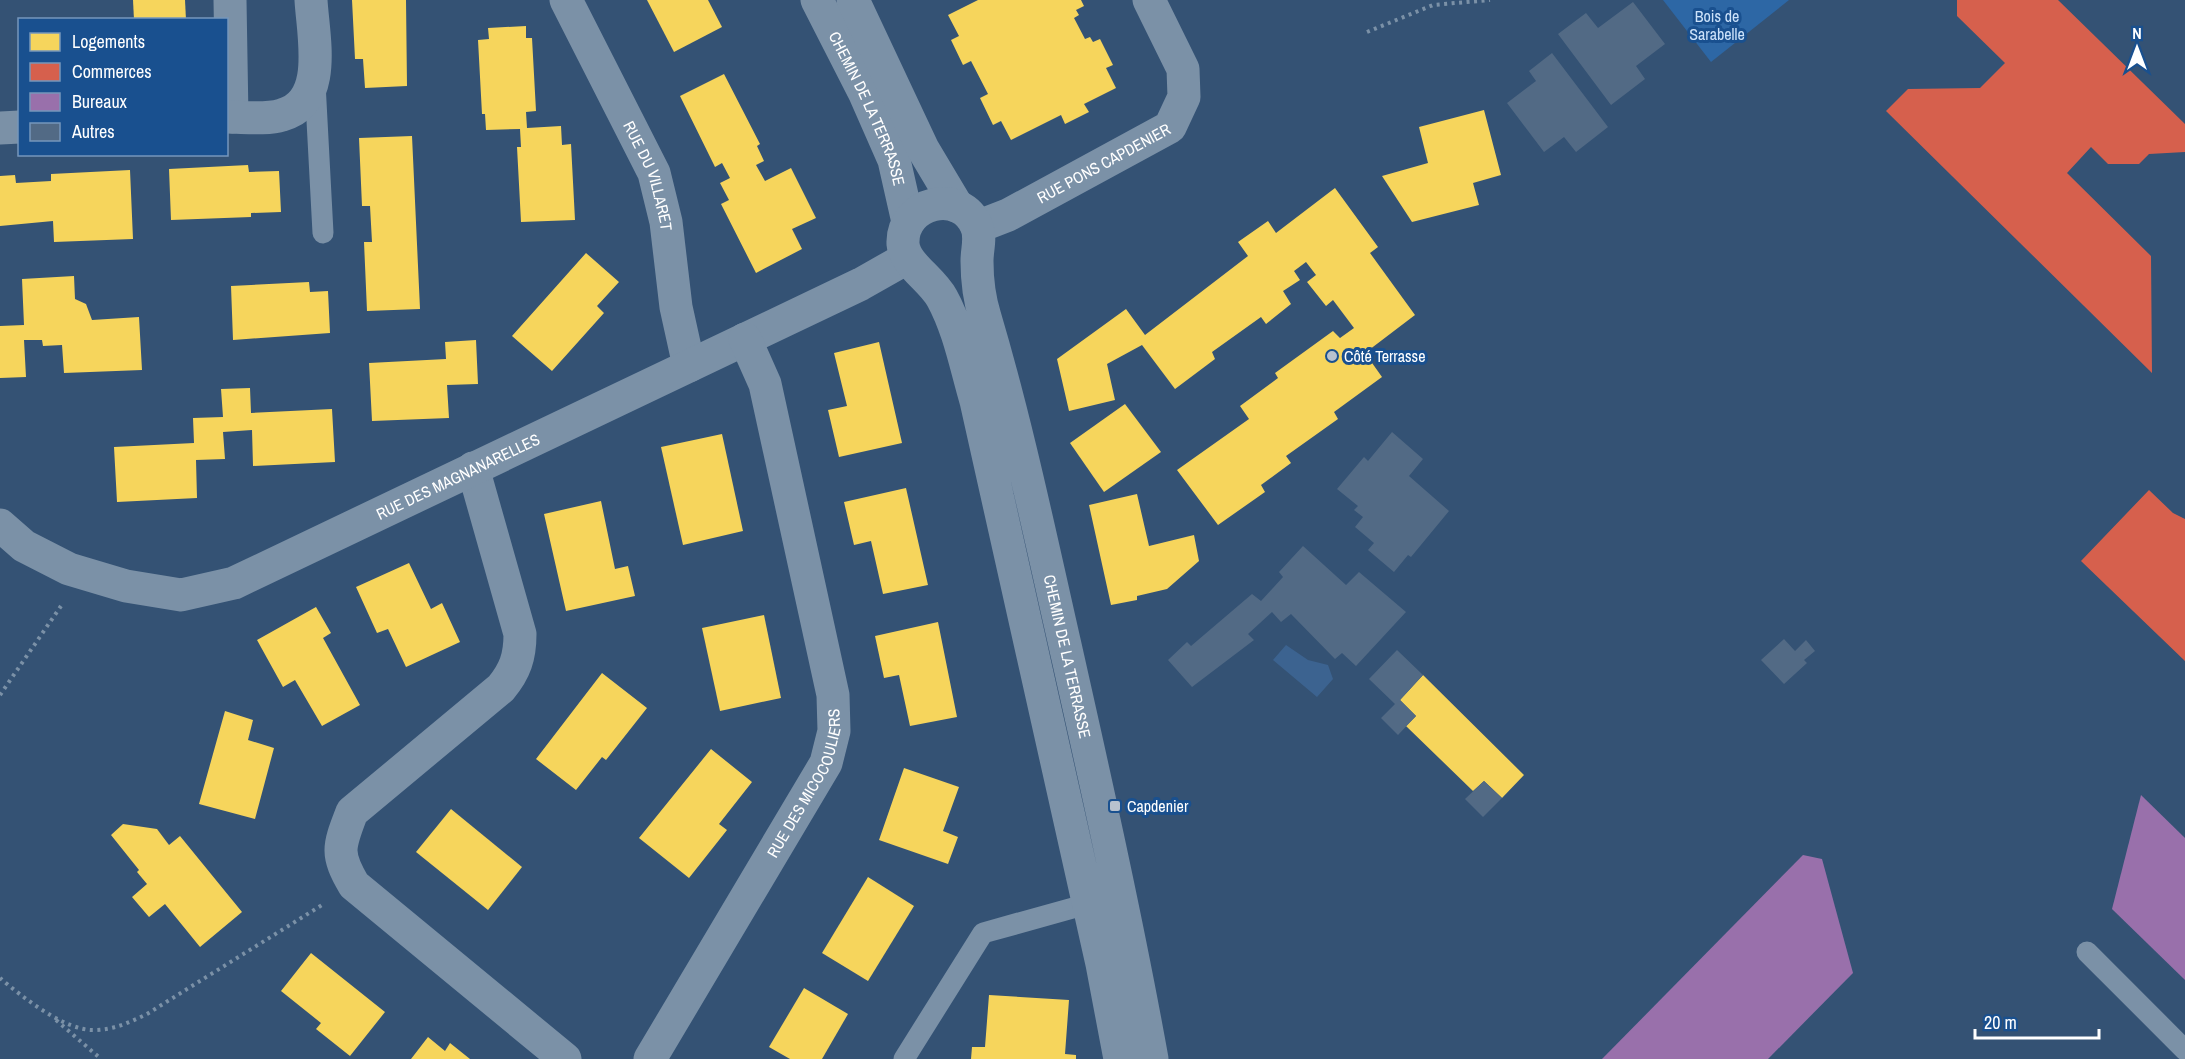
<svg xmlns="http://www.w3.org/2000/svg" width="2185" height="1059" font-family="'Archivo Narrow',sans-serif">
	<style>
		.green { fill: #2d67a5 }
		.water { fill: #3c6390 }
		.homes { fill: #f6d55c }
		.shops { fill: #d6604d }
		.offices { fill: #9970ab }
		.building { fill: #526a85 }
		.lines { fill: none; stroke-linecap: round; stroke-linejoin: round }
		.path { stroke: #7b91a7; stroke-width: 4; stroke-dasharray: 3 4.5; stroke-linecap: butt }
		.service { stroke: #7b91a7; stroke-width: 21 }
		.minor { stroke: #7b91a7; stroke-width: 33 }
		.tertiary { stroke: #7b91a7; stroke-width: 33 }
		.poi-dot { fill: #b8c2ce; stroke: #19508f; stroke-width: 2 }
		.labels { text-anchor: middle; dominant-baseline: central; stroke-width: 6; stroke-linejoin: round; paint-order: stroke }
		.park-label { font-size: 16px; fill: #cce2fa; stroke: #19508f }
		.street-label { font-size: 16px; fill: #fff; stroke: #19508f }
		.poi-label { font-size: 16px; fill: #fff; stroke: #19508f; text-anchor: start }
	</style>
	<rect width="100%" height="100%" fill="#345274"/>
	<polygon class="green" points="1663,0 1789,0 1711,62"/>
	<polygon class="water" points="1286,645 1308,660 1328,665 1333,679 1317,697 1273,660"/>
	<g class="homes">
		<polygon points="133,0 185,0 186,20 134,20"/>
		<polygon points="352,0 406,0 407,86 365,88 363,59 355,59"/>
		<polygon points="647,0 708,0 722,27 674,52"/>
		<polygon points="978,0 1081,0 1084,6 1076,10 1079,15 1074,18 1085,39 1090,37 1093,42 1100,39 1113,65 1106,68 1116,88 1084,104 1089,112 1065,124 1061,115 1011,140 1001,121 993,125 980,98 988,94 971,61 963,65 951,40 959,36 948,15"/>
		<polygon points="526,26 526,38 532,38 536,111 526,112 527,128 561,126 562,145 571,144 575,220 521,222 517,147 521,147 520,129 486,130 485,114 482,114 478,40 489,39 488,28"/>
		<polygon points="724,74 760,144 757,146 764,161 756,165 765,181 791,168 816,218 792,229 802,249 756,273 721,204 729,200 720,183 730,178 722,163 715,167 680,96"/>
		<polygon points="1484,110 1501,175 1473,183 1479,205 1412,222 1382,176 1428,163 1419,127"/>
		<polygon points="412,136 420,309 367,311 364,242 372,242 370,206 362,206 359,138"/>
		<polygon points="248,165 249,172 279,171 281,212 251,213 251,217 171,220 169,169"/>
		<polygon points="130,170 133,239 54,242 53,221 0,226 0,176 15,175 16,183 51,181 51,174"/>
		<polygon points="1335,188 1378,247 1370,253 1415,315 1365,353 1382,377 1334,412 1338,419 1286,456 1291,463 1261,485 1265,492 1218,525 1177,470 1249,419 1240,406 1278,378 1275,373 1333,331 1340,338 1354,328 1333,300 1326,306 1307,282 1316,275 1306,262 1294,271 1300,280 1283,291 1291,304 1266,324 1261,317 1212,352 1215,359 1175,389 1142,345 1107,364 1115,400 1069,411 1057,359 1126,309 1145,335 1248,256 1238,242 1268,221 1276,233"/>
		<polygon points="586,253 619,282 597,306 604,313 552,371 512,336"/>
		<polygon points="74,276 75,299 86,304 92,320 139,317 142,370 64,373 62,345 43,346 42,340 24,340 26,377 0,378 0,326 24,325 22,279"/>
		<polygon points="309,282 310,292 328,291 330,333 233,340 231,286"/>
		<polygon points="476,340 478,384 447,385 449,418 372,421 369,363 446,359 445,342"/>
		<polygon points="879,342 902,443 839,457 828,410 847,406 834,353"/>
		<polygon points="250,388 251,413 332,409 335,462 253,466 252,430 223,432 225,459 196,460 197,498 117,502 114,447 194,443 193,418 223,417 221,389"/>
		<polygon points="1125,404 1161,452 1104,492 1070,443"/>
		<polygon points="722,434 743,531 683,545 661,447"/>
		<polygon points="906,488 928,585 883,594 871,541 854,545 844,502"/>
		<polygon points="1137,494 1149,546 1194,535 1199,561 1167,589 1137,596 1137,600 1111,605 1089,505"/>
		<polygon points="601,501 615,569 628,566 635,596 566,611 544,514"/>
		<polygon points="409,563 431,609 442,603 460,642 406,667 388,629 377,633 356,587"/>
		<polygon points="316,607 331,633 323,638 360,705 322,726 295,680 283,687 257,640"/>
		<polygon points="764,615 781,698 720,711 702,628"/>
		<polygon points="938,622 957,717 910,726 899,675 884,678 875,636"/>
		<polygon points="602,673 647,708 606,760 602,757 576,790 536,759"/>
		<polygon points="1423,675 1524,775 1502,798 1484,781 1473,791 1406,726 1416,716 1400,700"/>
		<polygon points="225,711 253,720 248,740 274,748 255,819 199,804"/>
		<polygon points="711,749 752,782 719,824 727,830 689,878 639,838"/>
		<polygon points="904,768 959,787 943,831 958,837 948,864 879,840"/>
		<polygon points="451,809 522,867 488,910 416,852"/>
		<polygon points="123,824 157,829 169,845 180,836 242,912 200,947 165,904 149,917 132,897 147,884 137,872 139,870 111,835"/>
		<polygon points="868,877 914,906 868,981 822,953"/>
		<polygon points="311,953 385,1012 350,1056 316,1029 321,1023 281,991"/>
		<polygon points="804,988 848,1014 822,1059 790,1059 769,1047"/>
		<polygon points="989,995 1069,1000 1065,1054 1076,1055 1076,1059 971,1059 972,1047 985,1047"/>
		<polygon points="428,1037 445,1051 450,1043 470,1059 411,1059"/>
	</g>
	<g class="shops">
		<polygon points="1957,0 2058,0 2185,124 2185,152 2149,154 2139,164 2108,164 2091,147 2067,173 2151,256 2152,373 1886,111 1908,89 1980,88 2005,63 1957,16"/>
		<polygon points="2149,490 2173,513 2185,519 2185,661 2081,561"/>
	</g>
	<g class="offices">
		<polygon points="2141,795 2185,838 2185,980 2112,909"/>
		<polygon points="1803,855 1822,859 1853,973 1768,1059 1602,1059"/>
	</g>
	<g class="building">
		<polygon points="1633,2 1665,44 1636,66 1645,79 1611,105 1558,34 1586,13 1598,28"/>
		<polygon points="1552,53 1608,127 1576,152 1564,137 1544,152 1507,103 1536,81 1529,71"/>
		<polygon points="1392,432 1423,459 1409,476 1449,511 1411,557 1408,555 1394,572 1368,550 1374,543 1355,527 1363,517 1354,510 1358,506 1337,489 1364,457 1368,461"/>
		<polygon points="1303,546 1346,585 1359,572 1406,612 1356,666 1342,653 1335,659 1291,614 1281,622 1272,612 1248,634 1254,640 1192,687 1168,660 1187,642 1191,646 1252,594 1261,601 1283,577 1279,572"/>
		<polygon points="1784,639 1795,651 1806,640 1815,651 1804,660 1807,663 1784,684 1761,660"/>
		<polygon points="1397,650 1423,675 1400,700 1416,716 1398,735 1381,718 1395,704 1369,679"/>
		<polygon points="1484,781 1502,798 1483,817 1465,799"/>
	</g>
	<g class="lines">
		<g class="path">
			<polyline points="1367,32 1433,5 1490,0"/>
			<polyline points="0,695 61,606"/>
			<path d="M0,978C21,996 65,1031 94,1030C114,1030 130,1022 147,1014L322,905"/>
			<polyline points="56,1020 101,1059"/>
		</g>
		<g class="service">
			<polyline points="315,83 323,233"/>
			<polyline points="2087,952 2185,1050"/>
			<polyline points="904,1059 983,933 1098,901"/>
		</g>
		<g class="minor">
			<polyline points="230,0 232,117"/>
			<path id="s1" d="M566,0L654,173L666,222L676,307L689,366"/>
			<path d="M226,117C244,117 266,120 282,115C329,102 313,36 311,0"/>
			<polyline points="0,128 20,127"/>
			<path id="s2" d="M977,227L1008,215L1170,127L1184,97L1183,69L1149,0"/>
			<path d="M473,468L520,634C520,657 515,671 501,688L352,812C339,846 335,853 354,885L565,1059"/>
			<path id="s3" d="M0,525L24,546L69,569L126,586L181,595L234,583L861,284L907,258"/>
			<path id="s4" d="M650,1059L826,763L834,731L833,695L765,384L745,339"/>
		</g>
		<g class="tertiary">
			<path id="s5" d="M817,0L865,94L894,160L908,222"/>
			<polyline points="853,0 923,149 957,206"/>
			<path id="s6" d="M1120,1059L1102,964L976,401C966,367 959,329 942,298C931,278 905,265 903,244C901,202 961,187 977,227C981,239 977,249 977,261C977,280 979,298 985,317C1017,425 1040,535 1065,645C1096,783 1127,920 1152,1059"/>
		</g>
	</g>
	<g class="poi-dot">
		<circle cx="1332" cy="356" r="6"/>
		<rect x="1109" y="800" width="12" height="12" rx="3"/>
	</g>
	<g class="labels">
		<g class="park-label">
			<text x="1717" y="16">Bois de<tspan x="1717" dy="18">Sarabelle</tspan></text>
		</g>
		<g class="street-label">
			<text stroke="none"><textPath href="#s5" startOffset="120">CHEMIN DE LA TERRASSE</textPath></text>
			<text stroke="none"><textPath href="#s2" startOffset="142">RUE PONS CAPDENIER</textPath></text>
			<text stroke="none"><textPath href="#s1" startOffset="195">RUE DU VILLARET</textPath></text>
			<text stroke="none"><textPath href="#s3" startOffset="500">RUE DES MAGNANARELLES</textPath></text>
			<text stroke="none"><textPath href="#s6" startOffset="1398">CHEMIN DE LA TERRASSE</textPath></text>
			<text stroke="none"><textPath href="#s4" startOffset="318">RUE DES MICOCOULIERS</textPath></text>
		</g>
		<g class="poi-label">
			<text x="1344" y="356">Côté Terrasse</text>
			<text x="1127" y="806">Capdenier</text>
		</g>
	</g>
	<rect x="18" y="18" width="210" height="138" fill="#19508f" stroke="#7596bc" stroke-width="1.5"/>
	<rect x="30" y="33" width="30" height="18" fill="#f6d55c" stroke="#7596bc" stroke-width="1.5"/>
	<text x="72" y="48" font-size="18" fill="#ffffff">Logements</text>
	<rect x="30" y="63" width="30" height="18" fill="#d6604d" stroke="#7596bc" stroke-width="1.5"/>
	<text x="72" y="78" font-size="18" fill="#ffffff">Commerces</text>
	<rect x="30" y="93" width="30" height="18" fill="#9970ab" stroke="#7596bc" stroke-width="1.5"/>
	<text x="72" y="108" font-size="18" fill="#ffffff">Bureaux</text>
	<rect x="30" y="123" width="30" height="18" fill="#526a85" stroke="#7596bc" stroke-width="1.5"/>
	<text x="72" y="138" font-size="18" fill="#ffffff">Autres</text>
	<g transform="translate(2137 48)" stroke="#19508f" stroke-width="4.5" paint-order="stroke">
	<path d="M0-4.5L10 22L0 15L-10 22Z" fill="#ffffff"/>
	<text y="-9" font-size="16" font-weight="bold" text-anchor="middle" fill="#ffffff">N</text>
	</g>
	<path d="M1975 1029v9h124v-9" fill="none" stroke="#ffffff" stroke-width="3"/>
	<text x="1984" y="1029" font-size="18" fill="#ffffff" stroke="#19508f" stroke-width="4.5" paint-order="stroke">20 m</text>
</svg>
